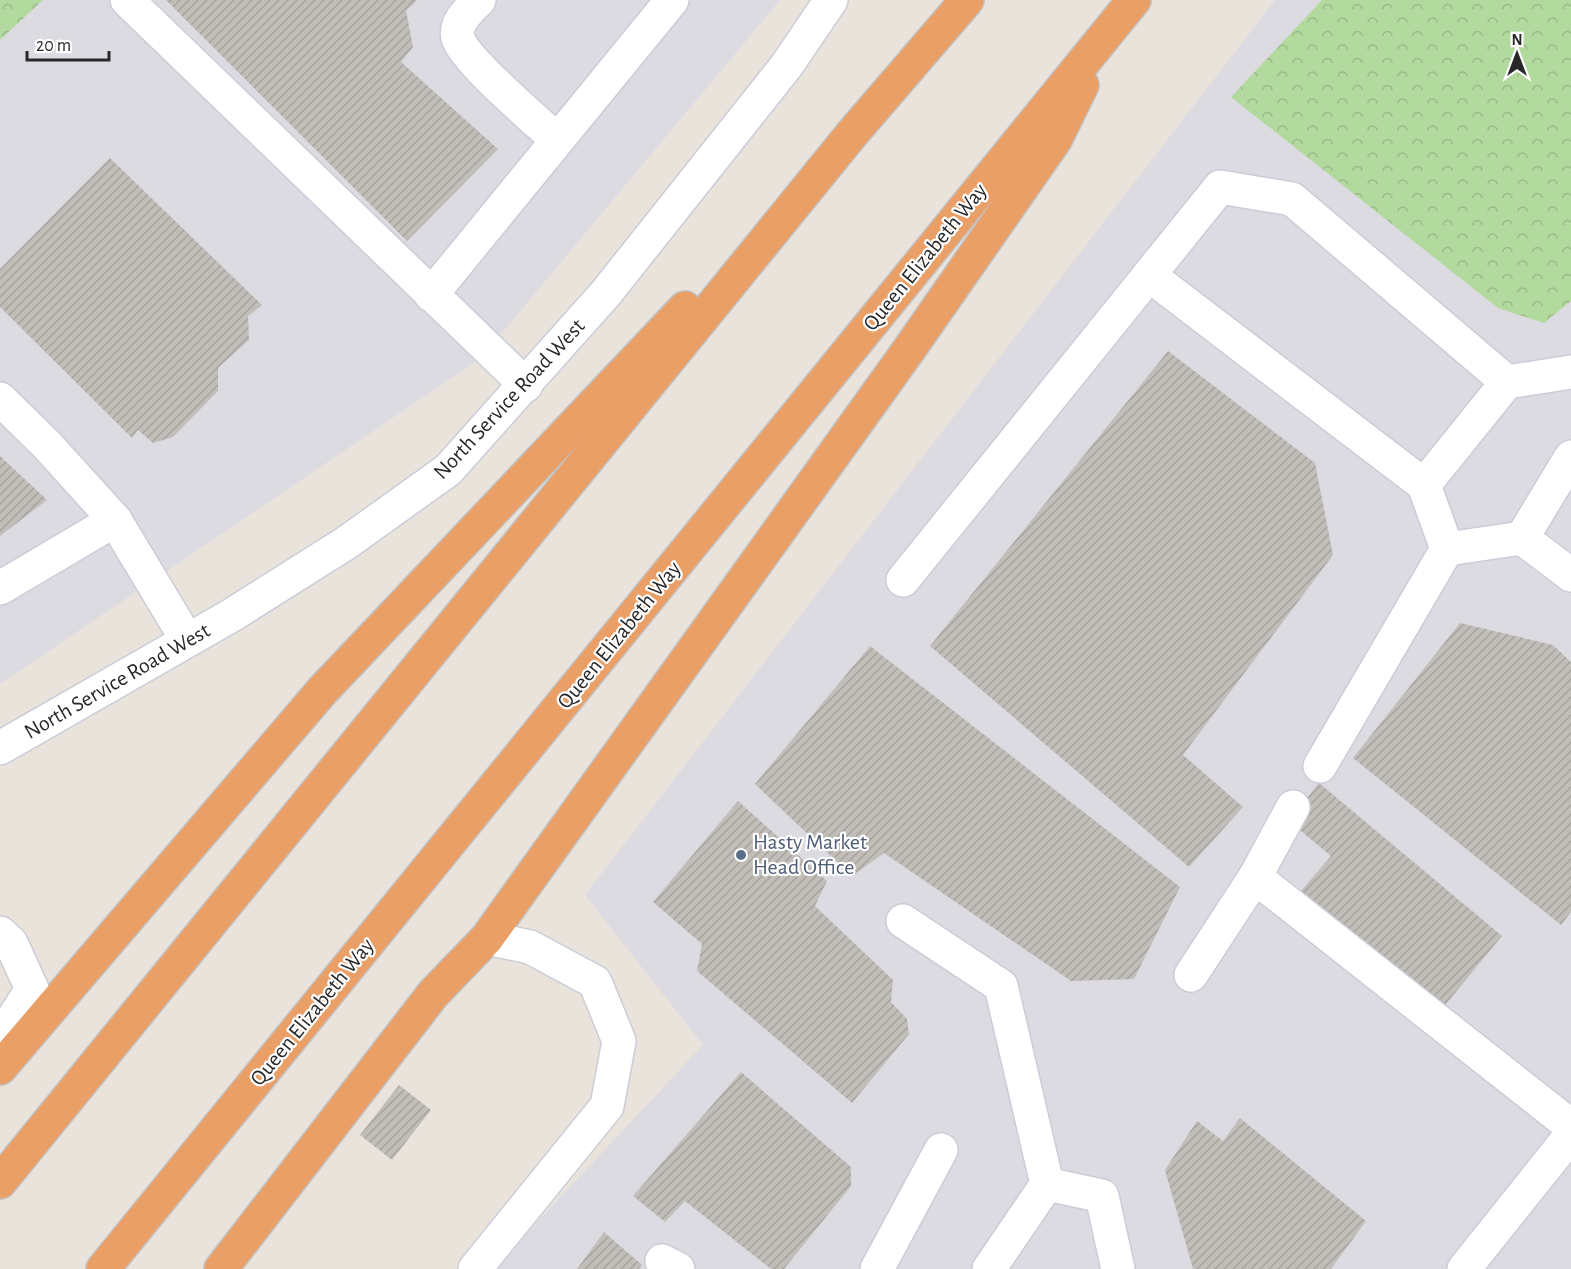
<svg xmlns="http://www.w3.org/2000/svg" width="1571" height="1269" font-family="'Alegreya Sans',sans-serif">
	<style>
		.industrial { fill: #dddbe2 }
		.forest { fill: url(#forest-crowns) }
		.building { fill: url(#building-hatch) }
		.lines { fill: none; stroke-linecap: round; stroke-linejoin: round }
		.minor-casing { stroke: #cacdd8; stroke-width: 36 }
		.highway-casing { stroke: #c3c3c3; stroke-width: 36 }
		.minor { stroke: #fff; stroke-width: 33 }
		.highway { stroke: #e99f66; stroke-width: 33 }
		.service-dot { fill: #5c6f8a; stroke: #fff; stroke-width: 2 }
		.labels { text-anchor: middle; dominant-baseline: central; stroke-width: 4.5; stroke-linejoin: round; paint-order: stroke }
		.street-label { font-size: 22px; fill: #282828; stroke: #fff }
		.service-label { font-size: 22px; fill: #4e5e75; stroke: #fff; text-anchor: start }
	</style>
	<defs>
		<pattern id="forest-crowns" width="20" height="18" patternUnits="userSpaceOnUse" patternTransform="scale(1.5)"><rect width="20" height="18" fill="#b2d99e"/><path d="M2 6a3 3 0 1 1 6 0M12 15a3 3 0 1 1 6 0" fill="none" stroke="#99ba88"/></pattern>
		<pattern id="building-hatch" width="6" height="6" patternUnits="userSpaceOnUse" patternTransform="scale(1.5)"><rect width="6" height="6" fill="#c1bdb8"/><path d="M-1 1l2-2M0 6l6-6M5 7l2-2" fill="none" stroke="#a6a29e"/></pattern>
	</defs>
	<rect width="100%" height="100%" fill="#e9e3dc"/>
	<g class="industrial">
		<polygon points="43,0 780,0 481,358 0,684 0,40"/>
		<polygon points="1275,0 1571,0 1571,1269 493,1269 703,1045 585,895"/>
	</g>
	<g class="forest">
		<polygon points="0,0 43,0 0,40"/>
		<polygon points="1322,0 1571,0 1571,301 1544,323 1498,308 1231,97"/>
	</g>
	<g class="building">
		<polygon points="166,0 417,0 406,11 413,47 401,62 498,149 407,241"/>
		<polygon points="110,158 262,305 248,316 249,340 218,368 218,391 173,437 153,443 138,430 132,438 0,307 0,269"/>
		<polygon points="1168,351 1315,463 1333,555 1183,755 1243,807 1189,867 930,646"/>
		<polygon points="0,456 47,500 0,536"/>
		<polygon points="1460,623 1553,645 1571,662 1571,912 1561,925 1353,758"/>
		<polygon points="870,646 1180,887 1134,979 1071,981 884,853 852,876 755,784"/>
		<polygon points="1319,783 1502,936 1437,1015 1295,898 1331,856 1289,821"/>
		<polygon points="738,801 827,881 815,906 893,980 891,1002 907,1019 909,1034 852,1103 697,971 702,944 653,902"/>
		<polygon points="741,1072 851,1167 851,1186 784,1269 771,1269 685,1201 665,1222 633,1196"/>
		<polygon points="399,1085 431,1110 392,1160 360,1135"/>
		<polygon points="1240,1118 1366,1221 1331,1269 1193,1269 1165,1170 1197,1121 1223,1141"/>
		<polygon points="604,1232 642,1265 639,1269 577,1269"/>
	</g>
	<g class="lines">
		<g class="minor-casing">
			<g id="minor">
				<polyline points="127,0 526,385"/>
				<path d="M479,0C469,10 454,23 458,38C464,60 538,122 557,140"/>
				<polyline points="1149,275 1424,485 1447,549 1522,538 1571,575"/>
				<polyline points="431,295 672,0"/>
				<polyline points="0,399 47,445 115,520 187,640"/>
				<polyline points="1424,485 1507,382 1571,372"/>
				<polyline points="1522,538 1571,457"/>
				<polyline points="903,580 1220,187 1292,199 1507,382"/>
				<polyline points="0,588 115,520"/>
				<polyline points="0,748 232,615 346,543 448,470 606,293 787,65 831,0"/>
				<polyline points="1320,766 1447,549"/>
				<polyline points="1255,877 1571,1126"/>
				<polyline points="903,921 1001,986 1047,1184 1102,1196 1118,1269"/>
				<polyline points="0,933 11,943 32,989 0,1039"/>
				<polyline points="1191,975 1255,877 1293,807"/>
				<polyline points="662,1261 678,1269"/>
				<polyline points="475,1269 607,1106 619,1041 595,982 530,947 487,938"/>
				<polyline points="877,1269 941,1150"/>
				<polyline points="989,1269 1047,1184"/>
				<polyline points="1464,1269 1571,1135"/>
			</g>
		</g>
		<g class="highway-casing">
			<g id="highway">
				<polyline points="0,1068 322,691 685,308"/>
				<polyline points="0,1182 851,135 967,0"/>
				<polyline points="103,1269 1134,0"/>
				<polyline points="221,1269 433,994 487,938 908,351 1055,140 1082,85"/>
			</g>
		</g>
		<use href="#minor" class="minor"/>
		<use href="#highway" class="highway"/>
	</g>
	<circle class="service-dot" cx="741" cy="855" r="6"/>
	<g class="labels">
		<g class="street-label">
			<text transform="translate(925 257) rotate(-51)">Queen Elizabeth Way</text>
			<text transform="translate(509 399) rotate(-47)">North Service Road West</text>
			<text transform="translate(619 635) rotate(-51)">Queen Elizabeth Way</text>
			<text transform="translate(117 681) rotate(-30)">North Service Road West</text>
			<text transform="translate(312 1012) rotate(-51)">Queen Elizabeth Way</text>
		</g>
		<g class="service-label">
			<text x="753" y="842">Hasty Market<tspan x="753" dy="25">Head Office</tspan></text>
		</g>
	</g>
	<g transform="translate(1517 54)" stroke="#ffffff" stroke-width="4.5" paint-order="stroke">
	<path d="M0-4.5L10 22L0 15L-10 22Z" fill="#282828"/>
	<text y="-9" font-size="16" font-weight="bold" text-anchor="middle" fill="#282828">N</text>
	</g>
	<path d="M27 51v9h82v-9" fill="none" stroke="#282828" stroke-width="3"/>
	<text x="36" y="51" font-size="18" fill="#282828" stroke="#ffffff" stroke-width="4.5" paint-order="stroke">20 m</text>
</svg>
